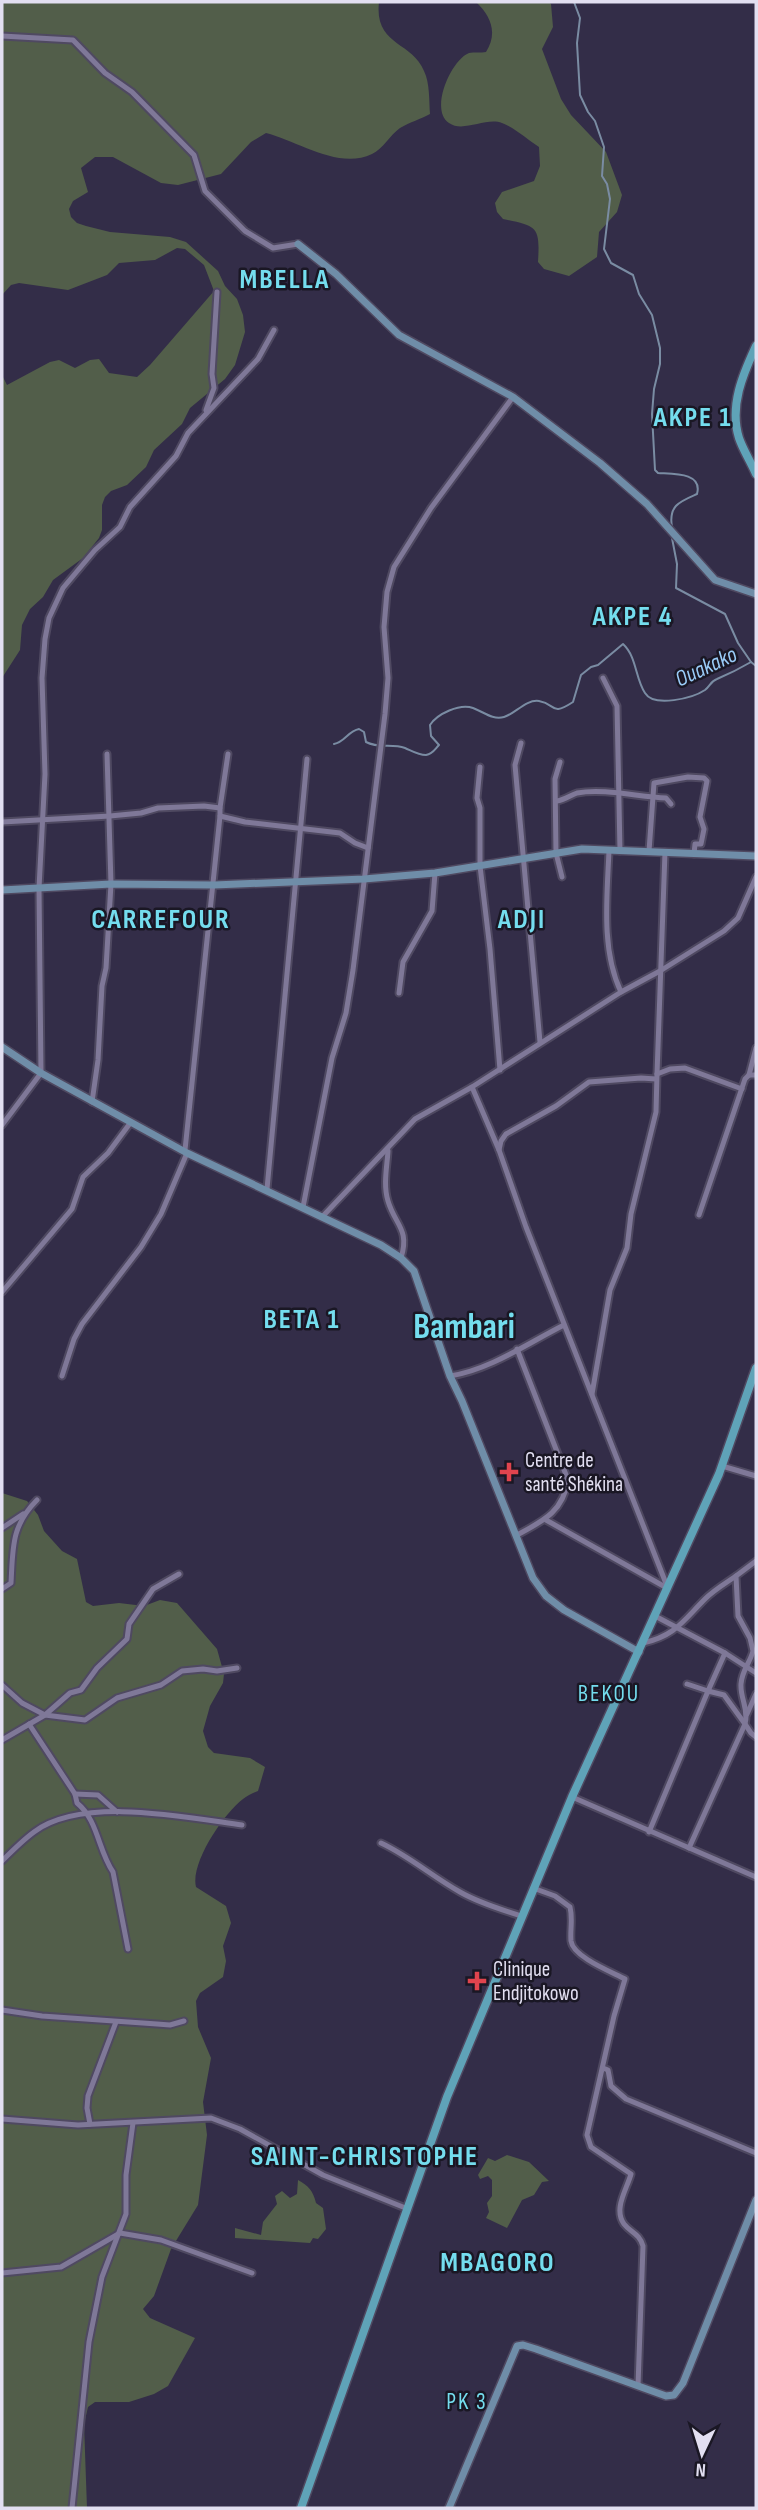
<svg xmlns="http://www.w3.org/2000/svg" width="758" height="2510" font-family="'Sofia Sans Condensed',sans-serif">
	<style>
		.green { fill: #525e4a }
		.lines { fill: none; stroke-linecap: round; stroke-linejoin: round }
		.stream { stroke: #7a8ca3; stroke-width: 2 }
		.street-casing { stroke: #4f4961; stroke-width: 9 }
		.secondary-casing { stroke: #4f4961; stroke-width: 10 }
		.primary-casing { stroke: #4f4961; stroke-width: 11 }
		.street { stroke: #7f7898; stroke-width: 5 }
		.secondary { stroke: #6f8da8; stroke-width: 7 }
		.primary { stroke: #5fa3b8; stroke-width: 8 }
		.health-dot { fill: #e0444e; stroke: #1a1724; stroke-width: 2.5 }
		.labels { text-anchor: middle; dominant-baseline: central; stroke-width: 5; stroke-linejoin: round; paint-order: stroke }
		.poi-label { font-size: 21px; fill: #e2dff1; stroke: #1a1724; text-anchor: start }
		.water-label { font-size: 23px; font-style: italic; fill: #9accf8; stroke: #1a1724 }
		.neighbourhood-label { font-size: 23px; letter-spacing: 2px; fill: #74ddee; stroke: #1a1724 }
		.district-label { font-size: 28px; font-weight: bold; letter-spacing: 2px; fill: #74ddee; stroke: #1a1724 }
		.town-label { font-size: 35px; font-weight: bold; fill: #74ddee; stroke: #1a1724 }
	</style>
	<rect width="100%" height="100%" fill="#332d48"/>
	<g class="green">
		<path d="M2,2H379C374,46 412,41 424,71C430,83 429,101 430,114C421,119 410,122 400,128C390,135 383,149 372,154C338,170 298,141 266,133L251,142L221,174L178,185L161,183L113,157H95L81,168L88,192L73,201L69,209L71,217L77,223L86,226L110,232L170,237L186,242L218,271L225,286L237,299L243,315L245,332L235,365L225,379L190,408L182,424L154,450L146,467L127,485L111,491L105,497L102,505V530L99,538L83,558L53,580L43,597L30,609L22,625L20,650L2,678V375L7,385L50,362L59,360L75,368L90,360L99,359L109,373L137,377L150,365L214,291L204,265L185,249L177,248L155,260L119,263L107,275L68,290L19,283L11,285L2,295Z"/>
		<path d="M476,2H549L551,4L553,27L542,49L561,99L571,115L606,152L622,195L617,212L599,232L597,257L569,276L544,269L538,262C540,227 538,226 503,219L497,212L495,203L502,192L534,181L540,166L539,147C528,140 515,128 502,123C486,117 463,133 449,123C429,110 451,60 469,53C474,52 481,53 486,52C498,33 491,16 476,2Z"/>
		<path d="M2,1493L27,1501L38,1515L44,1531L62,1551L77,1559L86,1602L93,1606L119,1603L144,1606L160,1600L177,1603L217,1649L224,1674L223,1683L210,1706L203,1731L208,1747L214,1753L250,1758L265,1767L258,1791C253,1793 247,1796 243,1799C224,1813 190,1863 196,1887L226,1906L231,1923L223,1946L226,1961L223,1977L200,1993L196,2001L198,2027L211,2058L203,2102L207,2135L198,2205L171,2249L154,2296L143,2309L150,2318L195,2338L168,2386L154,2394L129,2402H95L88,2407L84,2424L87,2508H2Z"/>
		<polygon points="507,2155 529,2162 549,2181 542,2182 534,2195 522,2200 507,2228 486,2218 489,2212 487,2203 492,2196 492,2180 488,2176 480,2179 478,2175 488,2158 495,2161"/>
		<path d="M298,2180C309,2186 313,2191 316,2203L323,2208L326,2229L318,2239L313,2238L310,2243L235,2238V2228L261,2235L263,2222L277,2204L275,2196L282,2191L290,2198L297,2194Z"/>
	</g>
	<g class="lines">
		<g class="stream">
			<path d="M574,2L580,18L577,43L580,95L588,112L595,121L604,147L602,176L607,184L610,199L604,249L611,263L633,275L639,294L652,315L660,348V364L654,389L652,414L655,470L658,473C672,474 703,472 697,494C681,501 668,505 672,527"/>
			<polyline points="672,538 677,564 676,588 725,614 738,643 751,662"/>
			<path d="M334,744C345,742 348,731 359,729L364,732L366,742C379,749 392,743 405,748C412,751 418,755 426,755C433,754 435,749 439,745L431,736L430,725C437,714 460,703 473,708C484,712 492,720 504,717C515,714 526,699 539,701C557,704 550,717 573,702L581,675L591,667L598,665L623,644C637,657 635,678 645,693C654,708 693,698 705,690C710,686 711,681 717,679C729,674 739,669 751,662L756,666"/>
		</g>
		<g class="street-casing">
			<g id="street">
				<polyline points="2,36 73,40 105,73 132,92 194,155 205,191 245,231 273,248 298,244"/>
				<polyline points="206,410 214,388 212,374 217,292"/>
				<polyline points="603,678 617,706 620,851"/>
				<polyline points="521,743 515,765 540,1042"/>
				<polyline points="560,762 555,779 556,853 562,877"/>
				<polyline points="480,767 477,798 480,808 480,866 490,949 500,1070"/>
				<path d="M557,801C564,800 571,795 577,793C604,788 639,797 666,798L671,804"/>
				<polyline points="220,808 228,754"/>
				<polyline points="2,822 110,816 141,813 158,808 204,806 220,808 220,816 245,822 340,833 355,843 368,848"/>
				<path d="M609,851C607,897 601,950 621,992"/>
				<polyline points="649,851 654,783 688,777 704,778 707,781 700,817 704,829 701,844 695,844 694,854"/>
				<polyline points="399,993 403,962 432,911 435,873"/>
				<polyline points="657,1074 670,1069 685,1068 742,1089"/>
				<polyline points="749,1075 756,1048"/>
				<polyline points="472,1087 499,1150 526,1227 667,1586"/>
				<polyline points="92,1102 98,1060 102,986 106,968 111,884 107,754"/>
				<polyline points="2,1125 41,1073 39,888 45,774 42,678 45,639 49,618 63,588 95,550 120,527 130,507 176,456 188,433 258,359 274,330"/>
				<polyline points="185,1150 220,816"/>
				<polyline points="499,1150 501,1141 506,1134 556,1106 589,1082 641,1078 656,1079"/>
				<path d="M388,1151C387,1167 383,1185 388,1201C395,1225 410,1229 401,1258"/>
				<polyline points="267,1189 307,759"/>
				<polyline points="303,1207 332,1058 346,1013 353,970 385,714 388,678 384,627 387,592 394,567 431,508 513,397"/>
				<polyline points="699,1215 745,1079 749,1075 756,1075"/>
				<polyline points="322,1217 415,1119 472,1087 621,992 660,971 724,931 738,918 756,877"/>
				<polyline points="2,1292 72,1209 83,1177 108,1153 131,1122"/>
				<polyline points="62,1376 74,1339 82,1324 141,1247 161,1214 187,1153"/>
				<path d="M450,1376C490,1370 528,1343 564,1325"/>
				<polyline points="592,1394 610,1290 627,1248 631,1214 656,1112 657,1074 665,852"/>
				<polyline points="722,1466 756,1476"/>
				<polyline points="546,1520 667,1588"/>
				<polyline points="2,1528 23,1514"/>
				<path d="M517,1535C543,1521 563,1512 568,1480L517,1349"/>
				<path d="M756,1561L736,1576L738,1616L750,1638L753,1651C750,1663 742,1670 741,1684C740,1698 749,1709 745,1724L751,1733L756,1737"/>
				<path d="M2,1589L11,1583C13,1548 11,1526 37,1500"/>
				<polyline points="655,1616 725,1653 756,1673"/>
				<path d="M643,1643C675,1636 683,1621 705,1599C714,1590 726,1583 736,1576"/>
				<polyline points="687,1684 708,1691 725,1653"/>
				<polyline points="2,1685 22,1703 45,1715 85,1720 117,1698 161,1685 182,1671 203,1669 217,1671 237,1668"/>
				<polyline points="747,1714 756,1694"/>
				<path d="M29,1724L75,1794L77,1803C98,1820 98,1850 113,1872L128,1949"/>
				<polyline points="2,1740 45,1715 70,1693 81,1690 97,1668 127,1639 129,1624 153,1589 179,1574"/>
				<polyline points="75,1794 98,1795 117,1812"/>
				<polyline points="572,1797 756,1877"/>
				<polyline points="649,1832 708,1691 724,1695 745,1724 689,1848"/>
				<path d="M381,1843C409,1856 433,1877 460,1892C479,1903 500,1909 521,1916"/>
				<path d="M2,1861C12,1851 23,1840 34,1832C82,1796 185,1817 242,1825"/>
				<path d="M533,1888L555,1896L570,1907C573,1919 570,1929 571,1941C573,1957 612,1972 625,1979L614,2016L587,2135L591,2147L631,2174C627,2189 613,2209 624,2224C631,2233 639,2233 643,2246L638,2386"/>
				<polyline points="2,2010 42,2016 157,2024 170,2025 184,2021"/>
				<polyline points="603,2068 608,2070 611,2086 626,2099 756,2153"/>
				<polyline points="2,2119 78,2125 211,2118 240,2129 323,2175 408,2209"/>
				<polyline points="90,2124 87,2108 88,2096 116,2022"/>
				<polyline points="2,2273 61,2267 120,2233 161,2240 252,2273"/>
				<polyline points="72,2508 89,2342 102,2277 126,2214 126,2175 133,2123"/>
			</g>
		</g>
		<g class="secondary-casing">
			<g id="secondary">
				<polyline points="298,244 336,274 399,335 513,397 600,463 647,504 715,580 756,594"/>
				<polyline points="2,890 111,884 214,885 364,879 435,873 582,849 756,856"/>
				<polyline points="2,1047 41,1073 187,1153 381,1245 401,1258 414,1271 450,1376 462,1401 533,1578 546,1596 564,1610 639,1652"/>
				<polyline points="449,2508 517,2346 523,2345 536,2349 666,2396 674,2395 683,2383 756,2200"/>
			</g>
		</g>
		<g class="primary-casing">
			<g id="primary">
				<path d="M756,346C743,374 729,406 739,438C743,450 751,462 756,474"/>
				<polyline points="301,2508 447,2097 572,1797 719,1474 756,1368"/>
			</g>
		</g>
		<use href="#street" class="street"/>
		<use href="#secondary" class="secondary"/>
		<use href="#primary" class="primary"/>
	</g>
	<g class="health-dot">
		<path d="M505.5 1461.5h7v7h7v7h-7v7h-7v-7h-7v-7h7z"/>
		<path d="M473.5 1970.5h7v7h7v7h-7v7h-7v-7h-7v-7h7z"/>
	</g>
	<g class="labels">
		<g class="poi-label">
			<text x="525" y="1460">Centre de<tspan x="525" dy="24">santé Shékina</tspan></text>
			<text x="493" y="1969">Clinique<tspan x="493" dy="24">Endjitokowo</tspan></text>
		</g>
		<g class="water-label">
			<text transform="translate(706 667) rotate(-25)">Ouakako</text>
		</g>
		<g class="neighbourhood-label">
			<text x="609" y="1694">BEKOU</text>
			<text x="467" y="2402">PK 3</text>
		</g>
		<g class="district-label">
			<text x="285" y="279">MBELLA</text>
			<text x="693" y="417">AKPE 1</text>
			<text x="633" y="616">AKPE 4</text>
			<text x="161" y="919">CARREFOUR</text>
			<text x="522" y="919">ADJI</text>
			<text x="302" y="1319">BETA 1</text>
			<text x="365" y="2156">SAINT-CHRISTOPHE</text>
			<text x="498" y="2262">MBAGORO</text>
		</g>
		<g class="town-label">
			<text x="464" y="1327">Bambari</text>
		</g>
	</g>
	<rect width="758" height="2510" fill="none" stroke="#e2dff1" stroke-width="7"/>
	<g transform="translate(702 2454) rotate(184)" stroke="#1a1724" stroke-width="5" paint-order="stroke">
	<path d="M0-5L12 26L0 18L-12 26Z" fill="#e2dff1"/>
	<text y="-10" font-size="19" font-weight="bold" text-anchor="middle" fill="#e2dff1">N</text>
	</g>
</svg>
